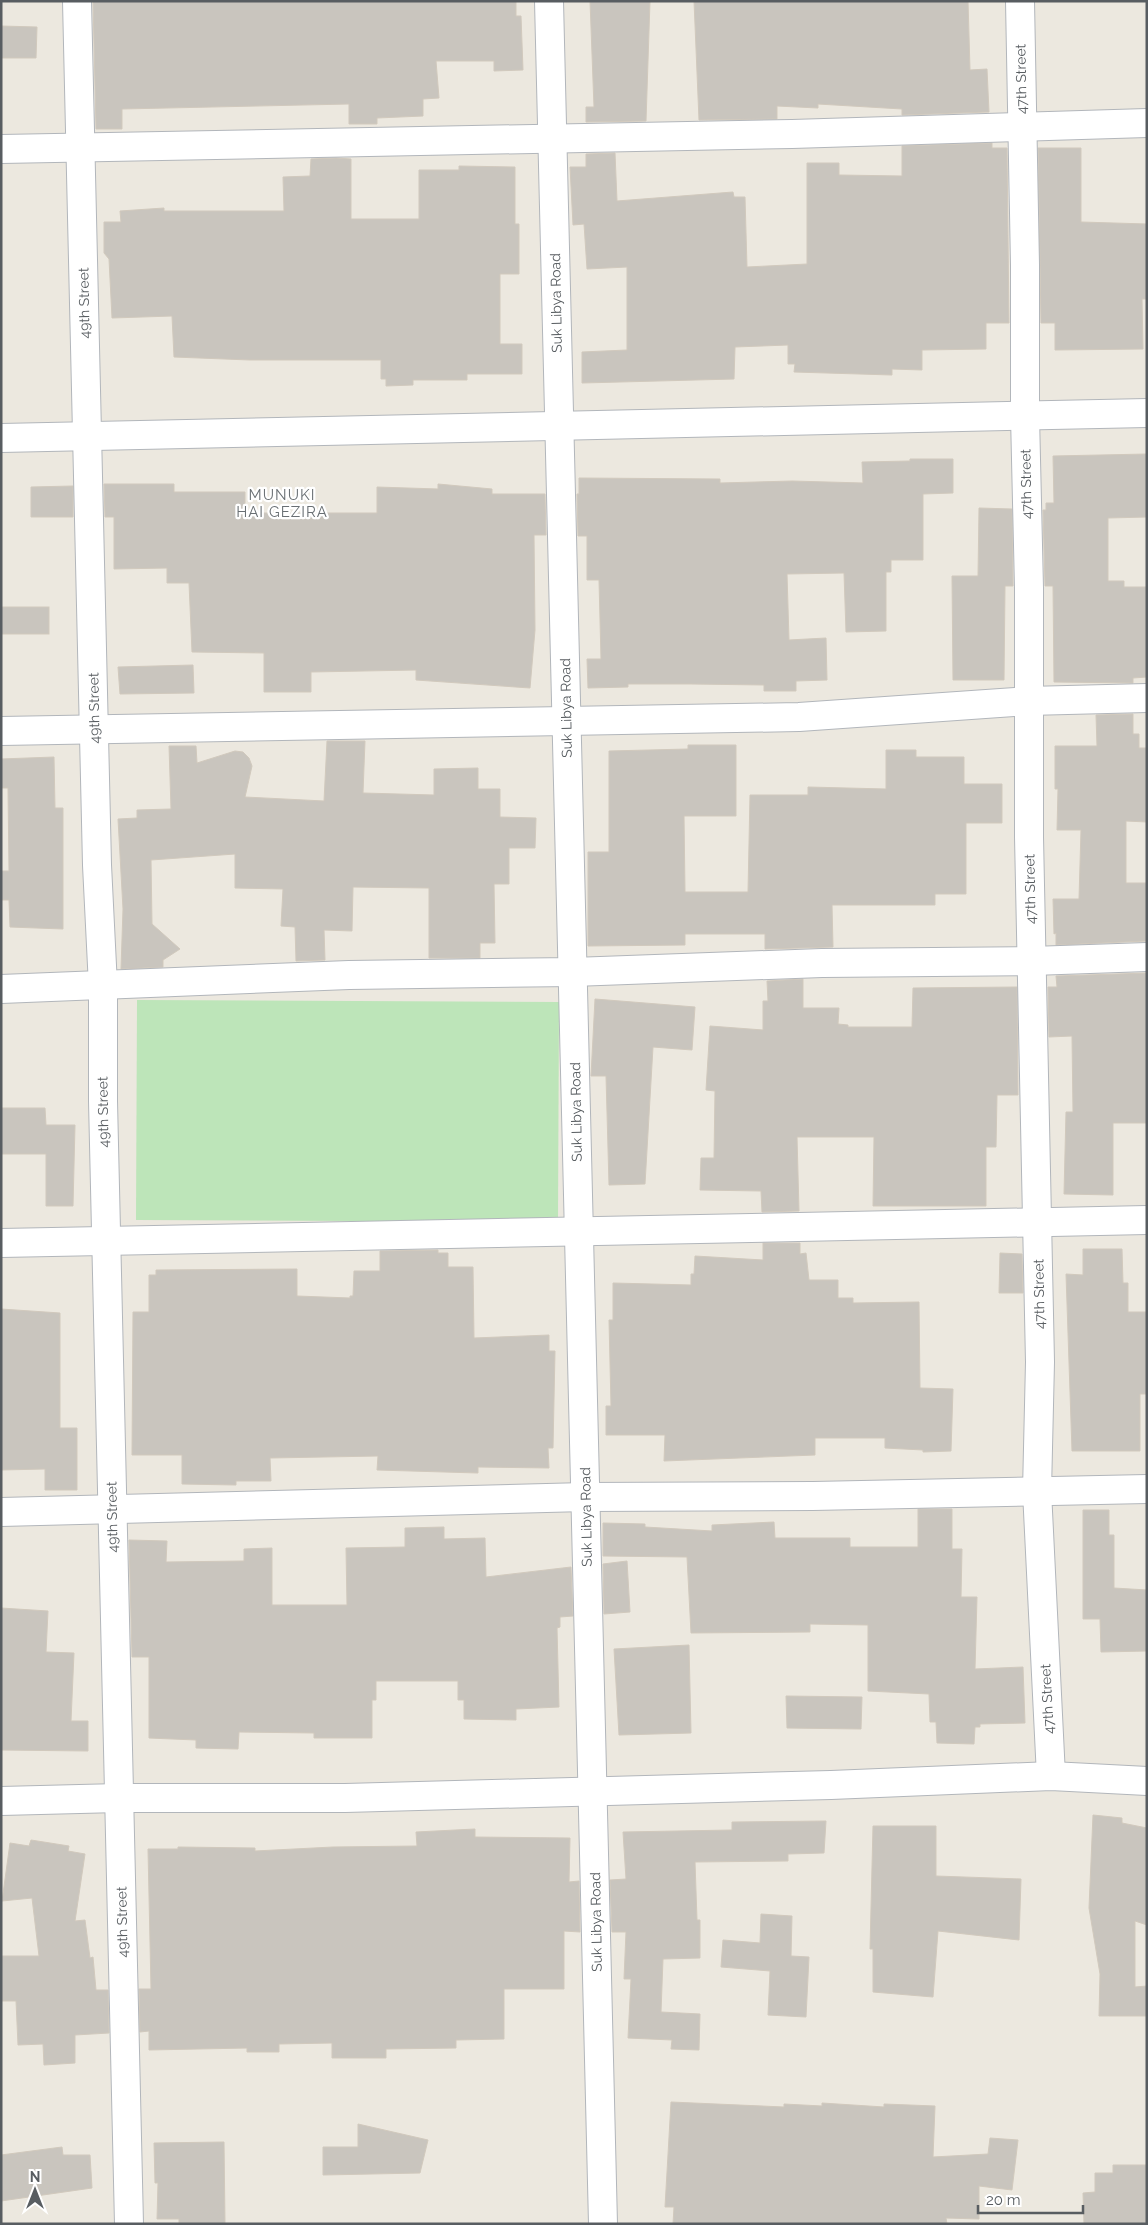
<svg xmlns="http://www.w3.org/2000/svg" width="1148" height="2225" font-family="Raleway,sans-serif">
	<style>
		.green { fill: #bde5b9 }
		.building { fill: #c9c5be; stroke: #d1c9bd }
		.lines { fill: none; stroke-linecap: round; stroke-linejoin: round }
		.street-casing { stroke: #b2b6bb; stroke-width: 30 }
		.street { stroke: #fff; stroke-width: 28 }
		.labels { text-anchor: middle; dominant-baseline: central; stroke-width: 4.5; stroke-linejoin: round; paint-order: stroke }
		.street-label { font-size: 14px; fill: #585d61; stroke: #fff }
		.neighbourhood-label { font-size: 15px; letter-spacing: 1px; fill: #696f73; stroke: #fff }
	</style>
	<rect width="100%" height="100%" fill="#ece8df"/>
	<polygon class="green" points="137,1000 559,1002 558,1222 136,1220"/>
	<g class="building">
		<polygon points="93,1 516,1 516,16 521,16 523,70 494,71 494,61 436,61 439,98 423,99 423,116 377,118 377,124 349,124 349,104 122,109 122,129 96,129"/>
		<polygon points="590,1 650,1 646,121 586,122 586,107 594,107"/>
		<polygon points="694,1 968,1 970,70 987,69 989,112 902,115 902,109 818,104 818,108 777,106 777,119 699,120"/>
		<polygon points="1,26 37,27 36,58 1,58"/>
		<polygon points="992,143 992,148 1007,148 1009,323 986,323 986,349 922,350 922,370 892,369 892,375 794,372 795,364 788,364 788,345 735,347 734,379 582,383 582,352 627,350 627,267 587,269 584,224 573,225 570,167 586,167 586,154 615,153 617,201 733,192 734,197 745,197 747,267 807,264 807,163 839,163 839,175 902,176 902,146"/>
		<polygon points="1038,148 1081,148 1081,222 1147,224 1146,299 1142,299 1143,349 1055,350 1055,323 1041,323"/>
		<polygon points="336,158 351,159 351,219 419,219 419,170 459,170 459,166 515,167 515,224 519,224 519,274 500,274 500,344 522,344 522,374 467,374 467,380 413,380 413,385 386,386 386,379 381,379 381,360 250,360 174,357 172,316 112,318 109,259 104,253 104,222 121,222 120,211 164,208 164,211 284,211 283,177 310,176 311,159"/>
		<polygon points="1147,454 1147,517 1108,518 1108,581 1124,581 1124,587 1147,587 1147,677 1133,678 1133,683 1054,682 1053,586 1045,586 1043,510 1046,510 1046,503 1054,503 1053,456"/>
		<polygon points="910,459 953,459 953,493 923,494 923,560 891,560 891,572 886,572 886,631 846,632 844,573 787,574 789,640 826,638 827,680 796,681 796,691 764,691 764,685 691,684 628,684 628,687 588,688 587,659 601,659 599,580 587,580 587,536 578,536 577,494 579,494 579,478 720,479 720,483 792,481 863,483 862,462 910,461"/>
		<polygon points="104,484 174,484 174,492 245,492 245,513 377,513 377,487 438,489 438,484 492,489 492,494 545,494 546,535 534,535 535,630 530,688 416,680 416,670 311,672 311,692 264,692 264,653 192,652 189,583 167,583 167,568 114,569 114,517 105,517"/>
		<polygon points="73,486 73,517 31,517 31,487"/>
		<polygon points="979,508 1012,509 1013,586 1005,586 1004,680 953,680 952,576 978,576"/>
		<rect x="1" y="607" width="48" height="27"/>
		<polygon points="193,665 194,693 120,694 118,667"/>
		<polygon points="1133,714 1133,734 1139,734 1139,748 1147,748 1147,822 1126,821 1126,883 1147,883 1147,941 1056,945 1056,933 1054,934 1053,899 1079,899 1081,830 1057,830 1058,789 1055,789 1055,746 1097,746 1096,715"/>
		<polygon points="327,741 365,741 363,793 434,795 434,769 478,768 478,789 500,789 500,817 536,818 535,848 509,848 509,884 494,884 495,943 480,943 480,958 429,958 429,888 353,887 352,931 324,930 325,960 296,961 295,927 281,926 283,889 235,888 235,854 151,860 152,924 180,949 163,960 163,967 121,969 123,909 118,819 137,818 137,810 171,809 169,746 196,746 197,763 235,751 243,752 249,758 252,766 245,797 324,801"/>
		<polygon points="688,745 736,745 736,816 684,816 685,892 748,892 750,795 808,795 808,787 886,789 886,750 916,750 916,757 964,757 964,784 1002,784 1002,823 966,823 966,894 935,894 935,905 832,905 833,947 765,949 765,934 685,934 685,945 588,946 588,852 609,852 609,751 688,749"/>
		<polygon points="54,757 55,808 63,808 63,929 10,927 9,900 1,900 1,871 9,871 8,788 1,788 1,759"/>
		<polygon points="1147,973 1147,1123 1113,1123 1113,1195 1064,1194 1066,1112 1073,1112 1072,1036 1049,1037 1048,987 1057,987 1056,976"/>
		<polygon points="803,979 803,1008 839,1008 838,1024 848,1025 848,1027 912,1027 913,988 1017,987 1018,1095 997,1095 996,1147 986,1147 986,1206 873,1206 874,1137 797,1137 799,1211 762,1212 761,1191 700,1190 701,1158 714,1158 715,1091 706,1090 710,1026 763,1030 763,1001 768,1001 767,981"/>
		<polygon points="595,999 695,1007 692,1050 653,1047 645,1184 609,1185 606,1076 591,1076"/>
		<polygon points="1,1108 45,1108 46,1125 75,1125 73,1206 46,1206 46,1154 1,1154"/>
		<polygon points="763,1243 800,1243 800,1254 806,1253 809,1280 838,1280 838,1298 853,1298 853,1303 919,1302 920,1388 953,1389 951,1451 923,1452 923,1450 885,1448 885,1438 815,1438 815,1455 664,1461 665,1435 606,1435 606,1406 611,1406 609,1320 613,1320 613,1283 691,1285 691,1274 694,1274 695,1256 763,1260"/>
		<polygon points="1083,1249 1122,1249 1123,1283 1128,1283 1128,1312 1147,1312 1147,1394 1140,1394 1140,1451 1072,1451 1066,1274 1083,1275"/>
		<polygon points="438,1250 438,1253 448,1253 448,1267 473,1267 474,1338 549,1335 549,1351 555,1351 553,1448 548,1448 549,1468 478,1467 478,1473 377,1470 378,1456 270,1458 271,1481 236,1481 236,1485 182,1484 182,1455 132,1455 133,1312 149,1312 149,1275 156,1275 156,1270 297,1269 297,1296 350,1298 350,1296 353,1296 354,1271 380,1271 380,1251"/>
		<polygon points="1000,1253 1022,1254 1023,1293 999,1293"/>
		<polygon points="1,1309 60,1313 60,1428 77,1428 77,1490 45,1490 45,1469 1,1470"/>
		<polygon points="918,1509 952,1509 952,1549 962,1549 961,1597 977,1597 975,1669 1023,1667 1025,1723 980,1724 980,1727 975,1727 974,1744 937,1743 936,1722 930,1722 929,1694 868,1691 868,1625 810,1624 810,1632 691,1633 687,1557 603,1556 603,1523 645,1524 645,1527 712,1531 712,1525 774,1522 775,1538 850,1538 850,1547 918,1547"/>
		<polygon points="1083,1510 1109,1510 1109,1535 1114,1535 1114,1588 1147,1590 1147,1651 1101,1652 1100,1619 1083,1619"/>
		<polygon points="444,1527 444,1539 485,1538 486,1577 571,1567 573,1616 560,1617 560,1627 557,1628 559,1707 516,1709 516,1720 464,1719 464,1700 458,1700 458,1681 376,1681 376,1700 372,1700 372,1738 314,1738 314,1733 239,1732 238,1749 196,1748 196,1740 149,1738 149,1657 132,1657 129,1540 167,1541 166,1562 244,1561 244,1549 272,1548 272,1605 347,1605 346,1548 405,1547 405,1528"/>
		<polygon points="627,1561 630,1612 604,1614 603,1564"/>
		<polygon points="1,1608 48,1611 46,1652 74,1653 71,1721 88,1721 88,1751 1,1750"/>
		<polygon points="689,1645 691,1733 619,1735 614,1649"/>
		<polygon points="786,1696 862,1697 861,1729 787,1728"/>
		<polygon points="1093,1815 1122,1818 1122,1823 1147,1828 1147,1925 1135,1921 1135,1987 1147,1986 1147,2016 1099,2016 1100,1974 1089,1908"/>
		<polygon points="826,1821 824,1853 788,1854 788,1861 695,1862 697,1920 700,1920 700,1958 663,1959 661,2012 700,2014 699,2050 671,2049 672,2040 628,2038 631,1979 624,1979 626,1932 612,1932 610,1880 626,1879 623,1832 732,1830 732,1822"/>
		<polygon points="873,1826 936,1826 936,1876 1021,1879 1019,1940 938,1931 933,1997 873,1992 873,1949 870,1949"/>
		<polygon points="475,1829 475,1837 570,1838 569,1882 579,1881 580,1932 564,1931 564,1989 504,1989 504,2039 456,2040 456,2048 386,2049 386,2058 332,2058 332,2043 279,2044 279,2052 247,2052 247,2048 149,2050 149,2031 140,2032 139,1989 151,1989 148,1849 178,1849 178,1847 255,1848 255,1851 333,1847 417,1846 416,1832"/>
		<polygon points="31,1840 69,1846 68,1851 85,1854 75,1921 85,1920 90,1958 93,1957 96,1990 108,1990 109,2033 75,2035 75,2063 44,2065 43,2044 18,2045 16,2001 1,2001 1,1956 39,1956 32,1898 2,1901 10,1843 29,1846"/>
		<polygon points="761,1914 792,1916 791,1956 809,1957 806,2017 768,2015 770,1971 721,1967 723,1940 760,1943"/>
		<polygon points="671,2102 784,2107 784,2104 822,2106 822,2103 884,2107 884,2104 935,2106 933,2157 988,2154 990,2138 1018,2140 1012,2190 979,2186 979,2219 946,2218 947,2224 673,2224 674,2207 665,2207"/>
		<polygon points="358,2124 428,2140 420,2173 323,2175 323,2147 358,2147"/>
		<polygon points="224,2142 225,2224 179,2224 179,2219 157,2219 158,2183 155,2183 154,2143"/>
		<polygon points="62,2147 63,2155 90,2155 92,2188 1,2201 1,2155"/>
		<polygon points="1113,2165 1147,2165 1147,2224 1084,2224 1083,2193 1095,2192 1095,2173 1113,2173"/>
	</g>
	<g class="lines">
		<g class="street-casing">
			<g id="street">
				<polyline points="77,1 97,865 103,986 103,1101 129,2224"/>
				<polyline points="549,1 603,2224"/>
				<polyline points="1020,1 1025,265 1025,416 1029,588 1029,837 1040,1362 1037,1491 1051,1776"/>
				<polyline points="1,149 792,134 1147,123"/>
				<polyline points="1,438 1147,413"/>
				<polyline points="1,731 799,717 1028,701 1147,698"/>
				<polyline points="1,989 349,975 573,972 822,963 1032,961 1147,957"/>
				<polyline points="1,1243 1147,1220"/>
				<polyline points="1,1512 585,1497 813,1496 1147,1489"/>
				<polyline points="1,1801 119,1798 345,1798 831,1785 1051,1776 1147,1781"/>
			</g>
		</g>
		<use href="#street" class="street"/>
	</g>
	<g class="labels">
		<g class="street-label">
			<text transform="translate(1021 79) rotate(-91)">47th Street</text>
			<text transform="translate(84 303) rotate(-91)">49th Street</text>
			<text transform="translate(556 303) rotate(-91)">Suk Libya Road</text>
			<text transform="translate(1026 484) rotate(-91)">47th Street</text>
			<text transform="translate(94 708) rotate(-91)">49th Street</text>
			<text transform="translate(566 708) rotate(-91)">Suk Libya Road</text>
			<text transform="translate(1030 889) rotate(-91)">47th Street</text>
			<text transform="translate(103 1112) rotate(-91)">49th Street</text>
			<text transform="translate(576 1112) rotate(-91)">Suk Libya Road</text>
			<text transform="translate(1039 1294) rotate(-91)">47th Street</text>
			<text transform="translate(112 1517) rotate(-91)">49th Street</text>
			<text transform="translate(586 1517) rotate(-91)">Suk Libya Road</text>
			<text transform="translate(1047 1699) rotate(-93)">47th Street</text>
			<text transform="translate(122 1922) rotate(-91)">49th Street</text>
			<text transform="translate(596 1922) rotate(-91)">Suk Libya Road</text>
		</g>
		<g class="neighbourhood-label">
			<text x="282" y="495">MUNUKI<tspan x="282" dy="17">HAI GEZIRA</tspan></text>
		</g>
	</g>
	<rect width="1148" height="2225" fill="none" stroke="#585d61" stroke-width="5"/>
	<g transform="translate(35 2190)" stroke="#ffffff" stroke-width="4" paint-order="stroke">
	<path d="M0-4L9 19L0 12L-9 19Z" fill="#585d61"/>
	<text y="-8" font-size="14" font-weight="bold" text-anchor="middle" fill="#585d61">N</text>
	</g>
	<path d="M978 2205v8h105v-8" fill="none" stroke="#585d61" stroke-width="2.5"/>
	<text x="986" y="2205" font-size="15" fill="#585d61" stroke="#ffffff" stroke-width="4" paint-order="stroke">20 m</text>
</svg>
